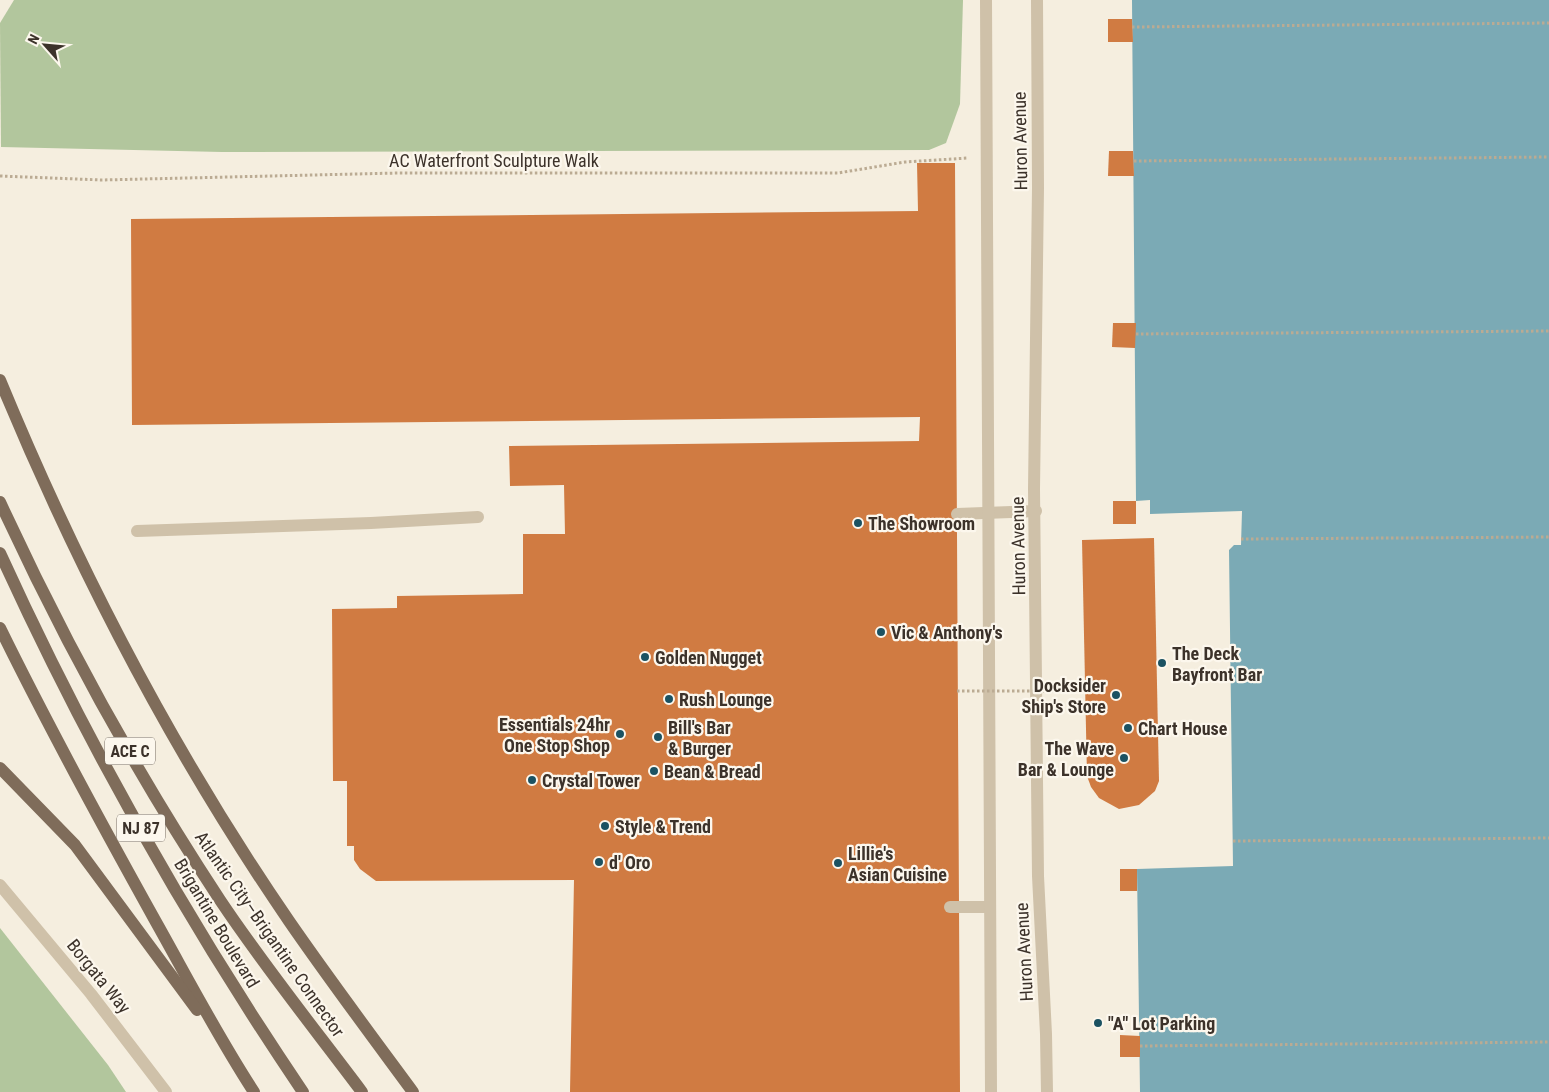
<svg xmlns="http://www.w3.org/2000/svg" width="1549" height="1092" font-family="'Roboto Condensed',sans-serif">
	<style>
		.green { fill: #b2c69d }
		.water { fill: #7baab5 }
		.building { fill: #d07b42 }
		.lines { fill: none; stroke-linecap: round; stroke-linejoin: round }
		.path { stroke: #bbab93; stroke-width: 3; stroke-dasharray: 2.5 2.5; stroke-linecap: butt }
		.lane { stroke: #cfc1a9; stroke-width: 12 }
		.street { stroke: #cfc1a9; stroke-width: 12 }
		.primary { stroke: #7f6c5a; stroke-width: 12 }
		.path-bridge { stroke: #bbab93; stroke-width: 3; stroke-dasharray: 2.5 2.5; stroke-linecap: butt }
		.poi-dot { fill: #1b5262; stroke: #fcf7ed; stroke-width: 2 }
		.labels { text-anchor: middle; dominant-baseline: central; stroke-width: 4.5; stroke-linejoin: round; paint-order: stroke }
		.shield { fill: #fcf7ed; stroke: #766d64; stroke-width: 1 }
		.shield-label { font-size: 16px; font-weight: bold; fill: #3c322a }
		.street-label { font-size: 18px; fill: #3c322a; stroke: #fcf7ed }
		.poi-label { font-size: 18px; font-weight: bold; fill: #3c322a; stroke: #fcf7ed; text-anchor: start }
	</style>
	<rect width="100%" height="100%" fill="#f5eedf"/>
	<g class="green">
		<polygon points="14,0 963,0 960,104 946,143 929,150 222,152 1,147 0,23"/>
		<polygon points="0,928 108,1065 126,1092 0,1092"/>
	</g>
	<polygon class="water" points="1132,0 1549,0 1549,1092 1140,1092 1137,869 1233,866 1229,550 1234,545 1241,545 1242,511 1150,514 1150,500 1136,501"/>
	<g class="building">
		<polygon points="1108,19 1132,19 1133,42 1108,42"/>
		<polygon points="1109,151 1133,151 1134,176 1108,176"/>
		<polygon points="917,163 955,163 960,1092 570,1092 574,880 376,881 360,869 354,860 354,846 347,846 347,781 333,781 332,609 397,608 397,596 523,594 523,534 565,534 564,485 510,486 509,446 919,441 920,417 132,425 131,219 918,211"/>
		<polygon points="1113,323 1136,323 1135,348 1112,347"/>
		<rect x="1113" y="501" width="23" height="23"/>
		<polygon points="1154,538 1159,781 1155,791 1139,805 1119,809 1099,798 1091,787 1087,776 1082,540"/>
		<rect x="1120" y="869" width="17" height="22"/>
		<polygon points="1120,1035 1140,1036 1140,1057 1120,1057"/>
	</g>
	<g class="lines">
		<g class="path">
			<polyline points="1132,27 1549,23"/>
			<polyline points="1134,161 1549,157"/>
			<polyline points="0,176 102,180 398,173 838,173 905,162 968,158"/>
			<polyline points="1136,334 1549,331"/>
			<polyline points="1241,539 1549,537"/>
			<polyline points="1233,841 1549,838"/>
			<polyline points="1140,1046 1549,1042"/>
		</g>
		<g class="lane">
			<polyline points="957,514 1036,511"/>
			<polyline points="137,531 371,523 478,517"/>
			<polyline points="950,907 990,907"/>
		</g>
		<g class="street">
			<polyline points="986,0 991,1092"/>
			<polyline points="1037,0 1038,188 1034,489 1038,876 1046,1034 1047,1092"/>
			<polyline points="0,885 91,994 166,1092"/>
		</g>
		<g class="primary">
			<path d="M0,380C78,569 173,752 289,921C329,979 371,1035 413,1092"/>
			<path d="M0,502C63,639 137,774 220,900C264,966 314,1028 362,1092"/>
			<path d="M0,553C85,740 188,922 303,1092"/>
			<path d="M0,628C49,728 102,825 156,922C188,979 218,1037 254,1092"/>
			<polyline points="0,768 75,845 197,1010"/>
		</g>
		<polyline class="path-bridge" points="957,691 1086,691"/>
	</g>
	<g class="poi-dot">
		<circle cx="858" cy="523" r="5"/>
		<circle cx="881" cy="632" r="5"/>
		<circle cx="645" cy="657" r="5"/>
		<circle cx="1162" cy="663" r="5"/>
		<circle cx="1116" cy="695" r="5"/>
		<circle cx="669" cy="699" r="5"/>
		<circle cx="1128" cy="728" r="5"/>
		<circle cx="620" cy="734" r="5"/>
		<circle cx="658" cy="737" r="5"/>
		<circle cx="1124" cy="758" r="5"/>
		<circle cx="654" cy="771" r="5"/>
		<circle cx="532" cy="780" r="5"/>
		<circle cx="605" cy="826" r="5"/>
		<circle cx="599" cy="862" r="5"/>
		<circle cx="838" cy="863" r="5"/>
		<circle cx="1098" cy="1023" r="5"/>
	</g>
	<g class="labels">
		<g class="shield">
			<rect x="105" y="737.5" width="50" height="27" rx="4"/>
			<rect x="117" y="814.5" width="48" height="27" rx="4"/>
		</g>
		<g class="shield-label">
			<text x="130" y="751">ACE C</text>
			<text x="141" y="828">NJ 87</text>
		</g>
		<g class="street-label">
			<text transform="translate(1020 141) rotate(-91)">Huron Avenue</text>
			<text x="494" y="160">AC Waterfront Sculpture Walk</text>
			<text transform="translate(1018 546) rotate(-91)">Huron Avenue</text>
			<text transform="translate(217 923) rotate(59)">Brigantine Boulevard</text>
			<text transform="translate(270 934) rotate(55)">Atlantic City–Brigantine Connector</text>
			<text transform="translate(1024 952) rotate(-93)">Huron Avenue</text>
			<text transform="translate(99 976) rotate(51)">Borgata Way</text>
		</g>
		<g class="poi-label">
			<text x="868" y="523">The Showroom</text>
			<text x="891" y="632">Vic &amp; Anthony's</text>
			<text x="1172" y="653">The Deck<tspan x="1172" dy="21">Bayfront Bar</tspan></text>
			<text x="655" y="657">Golden Nugget</text>
			<text x="1106" y="685" text-anchor="end">Docksider<tspan x="1106" dy="21">Ship's Store</tspan></text>
			<text x="679" y="699">Rush Lounge</text>
			<text x="610" y="724" text-anchor="end">Essentials 24hr<tspan x="610" dy="21">One Stop Shop</tspan></text>
			<text x="668" y="727">Bill's Bar<tspan x="668" dy="21">&amp; Burger</tspan></text>
			<text x="1138" y="728">Chart House</text>
			<text x="1114" y="748" text-anchor="end">The Wave<tspan x="1114" dy="21">Bar &amp; Lounge</tspan></text>
			<text x="664" y="771">Bean &amp; Bread</text>
			<text x="542" y="780">Crystal Tower</text>
			<text x="615" y="826">Style &amp; Trend</text>
			<text x="848" y="853">Lillie's<tspan x="848" dy="21">Asian Cuisine</tspan></text>
			<text x="609" y="862">d' Oro</text>
			<text x="1108" y="1023">"A" Lot Parking</text>
		</g>
	</g>
	<g transform="translate(45 45) rotate(297)" stroke="#fcf7ed" stroke-width="4" paint-order="stroke">
	<path d="M0-4L9 19L0 12L-9 19Z" fill="#3c322a"/>
	<text y="-8" font-size="14" font-weight="bold" text-anchor="middle" fill="#3c322a">N</text>
	</g>
</svg>
